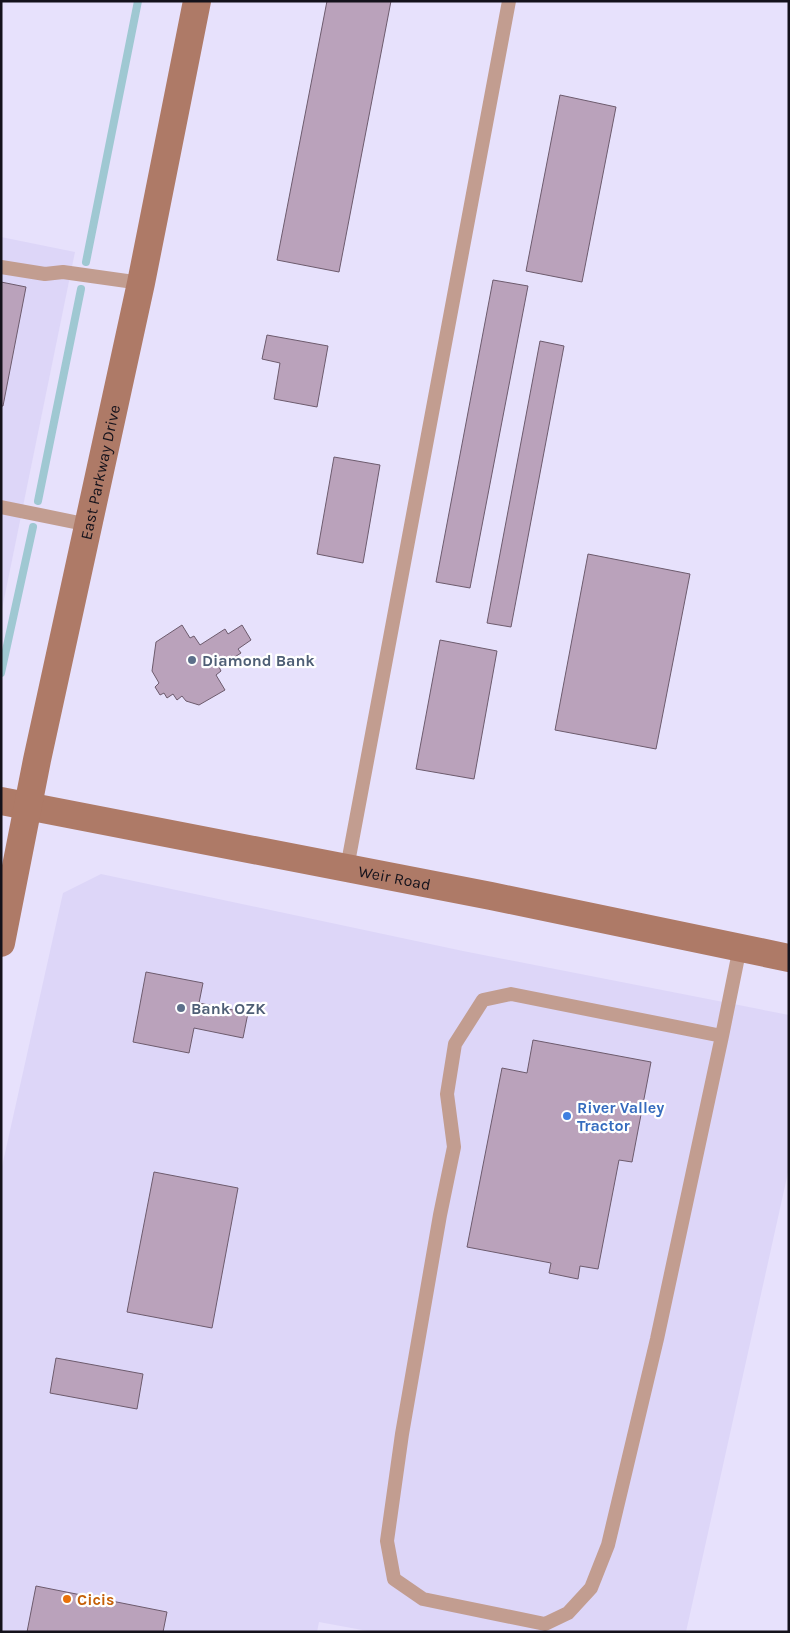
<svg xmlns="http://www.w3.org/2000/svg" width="790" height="1633" font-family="Karla,sans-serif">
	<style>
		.built { fill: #ddd6f8 }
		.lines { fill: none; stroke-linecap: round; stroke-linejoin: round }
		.stream { stroke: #9fc8d2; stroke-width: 8 }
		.building { fill: #baa2bb; stroke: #6d5b6d }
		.service { stroke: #c29d90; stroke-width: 14 }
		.secondary { stroke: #ae7a67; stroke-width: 28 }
		.service-dot { fill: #5c6f8a; stroke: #fff; stroke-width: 2 }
		.shop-dot { fill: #3f7fe0; stroke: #fff; stroke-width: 2 }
		.food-dot { fill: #e8710a; stroke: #fff; stroke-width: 2 }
		.labels { text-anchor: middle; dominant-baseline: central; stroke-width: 4.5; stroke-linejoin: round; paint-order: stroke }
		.street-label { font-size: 16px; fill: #14121b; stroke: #fff }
		.service-label { font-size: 16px; font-weight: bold; fill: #4e5e75; stroke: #fff; text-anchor: start }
		.shop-label { font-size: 16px; font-weight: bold; fill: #366cbe; stroke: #fff; text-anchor: start }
		.food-label { font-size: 16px; font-weight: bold; fill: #c56008; stroke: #fff; text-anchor: start }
	</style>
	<rect width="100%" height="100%" fill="#e7e1fc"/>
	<g class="built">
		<polygon points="1,237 75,252 1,614"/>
		<polygon points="101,874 463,951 789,1015 789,1168 686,1632 373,1632 319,1622 317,1632 1,1632 1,1171 63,893"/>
	</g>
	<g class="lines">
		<g class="stream">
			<polyline points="86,262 138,1"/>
			<polyline points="38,501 81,289"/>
			<polyline points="1,673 33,527"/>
		</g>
	</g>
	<g class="building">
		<polygon points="327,1 391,1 339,272 277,260"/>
		<polygon points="560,95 616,107 582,282 526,271"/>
		<polygon points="493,280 528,286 470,588 436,582"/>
		<polygon points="1,282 26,287 3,406 1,406"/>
		<polygon points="267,335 328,346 317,407 274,399 280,363 262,359"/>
		<polygon points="540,341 564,346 511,627 487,623"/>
		<polygon points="334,457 380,465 363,563 317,554"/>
		<polygon points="588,554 690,574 656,749 555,730"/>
		<polygon points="182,625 190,638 194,636 200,645 225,629 228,634 242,625 251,640 238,649 241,653 219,667 221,671 216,675 225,690 199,705 186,701 182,696 177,700 173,694 167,698 164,693 160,695 155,687 159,683 152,671 156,642"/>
		<polygon points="440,640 497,651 474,779 416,769"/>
		<polygon points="146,972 203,983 199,1003 248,1013 243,1038 194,1028 189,1053 133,1042"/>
		<polygon points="533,1040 651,1062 632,1162 619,1160 598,1269 580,1266 578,1279 549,1273 551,1263 467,1247 502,1068 527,1073"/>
		<polygon points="154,1172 238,1188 212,1328 127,1312"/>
		<polygon points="56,1358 143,1374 137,1409 50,1393"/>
		<polygon points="36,1586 167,1612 163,1632 27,1632"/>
	</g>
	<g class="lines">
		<g class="service">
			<polyline points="1,267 45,274 63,272 141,283"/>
			<polyline points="1,507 89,525"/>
			<polyline points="347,868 509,1"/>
			<polyline points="722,1036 657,1339 608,1545 591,1588 568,1613 545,1624 423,1599 394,1579 387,1541 402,1434 440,1215 454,1147 447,1094 455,1044 483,1000 511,994 722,1036 740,947"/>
		</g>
		<g class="secondary">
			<path id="s1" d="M1,801L491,896L789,958"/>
			<path id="s2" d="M1,943L37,760L141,283L197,1"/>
		</g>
	</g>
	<g class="service-dot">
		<circle cx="192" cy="660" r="5"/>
		<circle cx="181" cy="1008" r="5"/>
	</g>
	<circle class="shop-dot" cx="567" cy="1116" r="5"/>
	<circle class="food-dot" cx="67" cy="1599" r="5"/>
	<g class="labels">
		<g class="street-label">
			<text stroke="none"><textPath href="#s2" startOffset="481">East Parkway Drive</textPath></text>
			<text stroke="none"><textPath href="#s1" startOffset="401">Weir Road</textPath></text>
		</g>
		<g class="service-label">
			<text x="202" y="660">Diamond Bank</text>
			<text x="191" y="1008">Bank OZK</text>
		</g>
		<g class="shop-label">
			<text x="577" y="1107">River Valley<tspan x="577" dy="18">Tractor</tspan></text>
		</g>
		<g class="food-label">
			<text x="77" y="1599">Cicis</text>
		</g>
	</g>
	<rect width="790" height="1633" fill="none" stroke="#14121b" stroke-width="5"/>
</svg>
